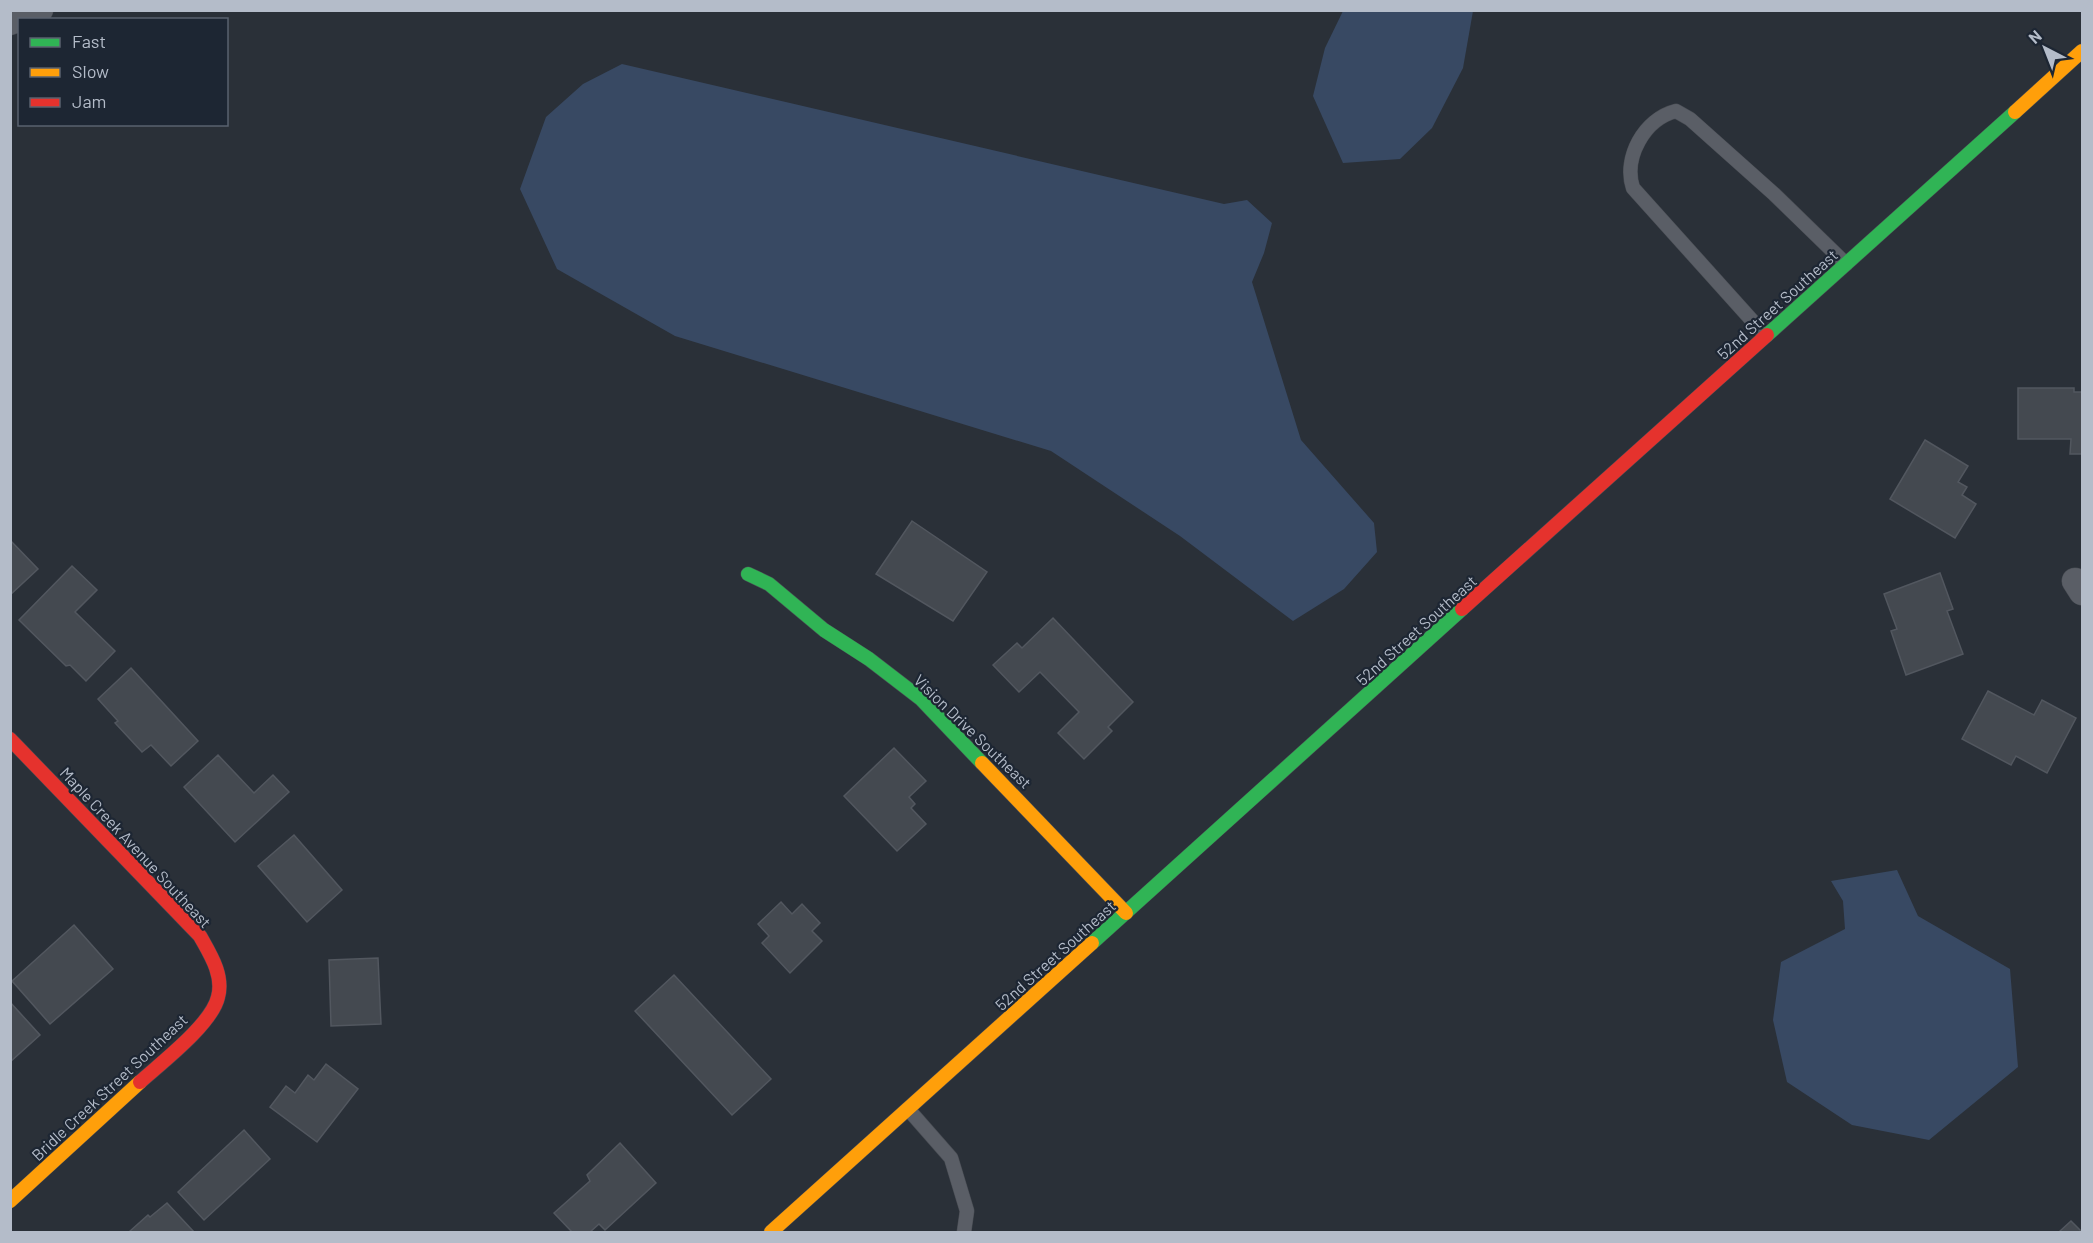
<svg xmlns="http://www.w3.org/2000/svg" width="2093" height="1243" font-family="Barlow,sans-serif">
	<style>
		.water { fill: #384963 }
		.building { fill: #444950; stroke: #52575f; stroke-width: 1.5 }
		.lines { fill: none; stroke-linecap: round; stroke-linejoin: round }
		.lane-casing { stroke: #484c53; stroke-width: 15 }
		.street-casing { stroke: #484c53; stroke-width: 27 }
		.fast-casing { stroke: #484c53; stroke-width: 15 }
		.slow-casing { stroke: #484c53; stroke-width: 15 }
		.jam-casing { stroke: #484c53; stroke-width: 15 }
		.lane { stroke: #5a5e66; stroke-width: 14 }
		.street { stroke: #5a5e66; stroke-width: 26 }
		.fast { stroke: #30b455; stroke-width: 14 }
		.slow { stroke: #ff9f0a; stroke-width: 14 }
		.jam { stroke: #e5322d; stroke-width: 14 }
		.labels { text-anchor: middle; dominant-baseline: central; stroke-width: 4.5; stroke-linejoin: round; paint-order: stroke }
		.street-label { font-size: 16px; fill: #b4bcc9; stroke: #1d2633 }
	</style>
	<rect width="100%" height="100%" fill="#2a3038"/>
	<g class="water">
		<polygon points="1343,11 1473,11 1463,68 1432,128 1400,159 1343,163 1313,96 1325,48"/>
		<polygon points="622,64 1224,204 1247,200 1272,223 1264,253 1252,282 1301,440 1374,523 1377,552 1344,589 1293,621 1180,536 1051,451 675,336 557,269 520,189 546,117 583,84"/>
		<polygon points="1897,870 1918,916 2010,969 2018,1067 1929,1140 1852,1125 1787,1082 1773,1020 1781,962 1845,929 1843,901 1831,881"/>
	</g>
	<g class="building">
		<polygon points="2018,388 2074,388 2074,392 2082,392 2082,454 2070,454 2071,439 2018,439"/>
		<polygon points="1925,440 1968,466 1958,482 1967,487 1962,495 1976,504 1955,538 1890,499"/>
		<polygon points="912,521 987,572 953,621 876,574"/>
		<polygon points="10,540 38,569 10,595"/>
		<polygon points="72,566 97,590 75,612 115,651 86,681 70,665 66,666 19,620"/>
		<polygon points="1940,573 1953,609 1947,611 1963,654 1906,675 1891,631 1897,629 1884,594"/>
		<polygon points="1053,618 1133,702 1108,727 1112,731 1084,759 1058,733 1079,712 1040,672 1019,692 993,665 1017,643 1022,648"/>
		<polygon points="131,668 198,741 171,766 151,745 142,752 115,723 118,721 98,699"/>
		<polygon points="1988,691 2034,715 2042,700 2076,718 2047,773 2016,756 2011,765 1962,739"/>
		<polygon points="894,748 926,781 909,797 915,804 911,808 926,824 897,851 844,796"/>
		<polygon points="218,755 254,793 273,775 289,792 235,842 184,787"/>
		<polygon points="294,835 342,890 307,922 258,866"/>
		<polygon points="781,902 792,914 802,904 820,923 812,931 822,941 790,973 762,943 769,936 758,924"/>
		<polygon points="74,925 113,969 50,1024 12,981"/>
		<polygon points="378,958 381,1024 331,1026 329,960"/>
		<polygon points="674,975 771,1079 732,1115 635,1011"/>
		<polygon points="10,1002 40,1035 10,1062"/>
		<polygon points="326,1064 358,1089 317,1142 270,1107 286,1086 295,1093 308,1075 314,1080"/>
		<polygon points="244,1130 270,1159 204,1220 178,1192"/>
		<polygon points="620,1143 656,1183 605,1230 599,1224 590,1232 572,1232 554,1213 590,1181 587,1175"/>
		<polygon points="167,1203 194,1232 129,1232 148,1215 150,1217"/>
		<polygon points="2071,1221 2082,1232 2059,1232"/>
	</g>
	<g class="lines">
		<g class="lane-casing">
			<g id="lane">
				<path d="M1766,336L1633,188C1623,158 1644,119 1676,111L1690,119L1774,194L1846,264"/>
				<polyline points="908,1109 951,1158 967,1211 964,1232"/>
			</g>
		</g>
		<g class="street-casing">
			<g id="street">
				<polyline points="10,22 40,10"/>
				<polyline points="2075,581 2082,592"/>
			</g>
		</g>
		<g class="fast-casing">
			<g id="fast">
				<polyline points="1767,335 2015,112"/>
				<polyline points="748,574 769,584 824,630 869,659 921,699 982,763"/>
				<polyline points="1092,943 1462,609"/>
			</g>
		</g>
		<g class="slow-casing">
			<g id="slow">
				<polyline points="2015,112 2082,51"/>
				<polyline points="982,763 1126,913"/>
				<polyline points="10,1201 140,1082"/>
				<polyline points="771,1232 1092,943"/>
			</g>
		</g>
		<g class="jam-casing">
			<g id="jam">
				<polyline points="1462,609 1767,335"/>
				<path d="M10,739L200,936C210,954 224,975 218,997C212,1024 161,1063 140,1082"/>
			</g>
		</g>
		<use href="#lane" class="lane"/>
		<use href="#street" class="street"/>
		<use href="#fast" class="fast"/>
		<use href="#slow" class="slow"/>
		<use href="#jam" class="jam"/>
	</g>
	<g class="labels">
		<g class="street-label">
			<text transform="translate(1777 304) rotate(-42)">52nd Street Southeast</text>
			<text transform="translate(1416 630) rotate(-42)">52nd Street Southeast</text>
			<text transform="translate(973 731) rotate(44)">Vision Drive Southeast</text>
			<text transform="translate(136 847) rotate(47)">Maple Creek Avenue Southeast</text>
			<text transform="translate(1055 955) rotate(-42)">52nd Street Southeast</text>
			<text transform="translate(109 1087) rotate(-43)">Bridle Creek Street Southeast</text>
		</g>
	</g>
	<rect width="2093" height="1243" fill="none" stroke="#b4bcc9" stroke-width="24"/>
	<rect x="18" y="18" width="210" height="108" fill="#1d2633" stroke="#59626f" stroke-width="1.5"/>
	<rect x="30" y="38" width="30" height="9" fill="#30b455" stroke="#59626f" stroke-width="1.5"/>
	<text x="72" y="48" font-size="18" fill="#b4bcc9">Fast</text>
	<rect x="30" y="68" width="30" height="9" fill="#ff9f0a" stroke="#59626f" stroke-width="1.5"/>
	<text x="72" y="78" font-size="18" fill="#b4bcc9">Slow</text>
	<rect x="30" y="98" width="30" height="9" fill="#e5322d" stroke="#59626f" stroke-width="1.5"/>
	<text x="72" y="108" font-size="18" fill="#b4bcc9">Jam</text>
	<g transform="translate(2045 48) rotate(318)" stroke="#1d2633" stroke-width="4.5" paint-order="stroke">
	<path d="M0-4.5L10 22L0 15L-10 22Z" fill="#b4bcc9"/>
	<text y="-9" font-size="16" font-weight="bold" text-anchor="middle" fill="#b4bcc9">N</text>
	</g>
</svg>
